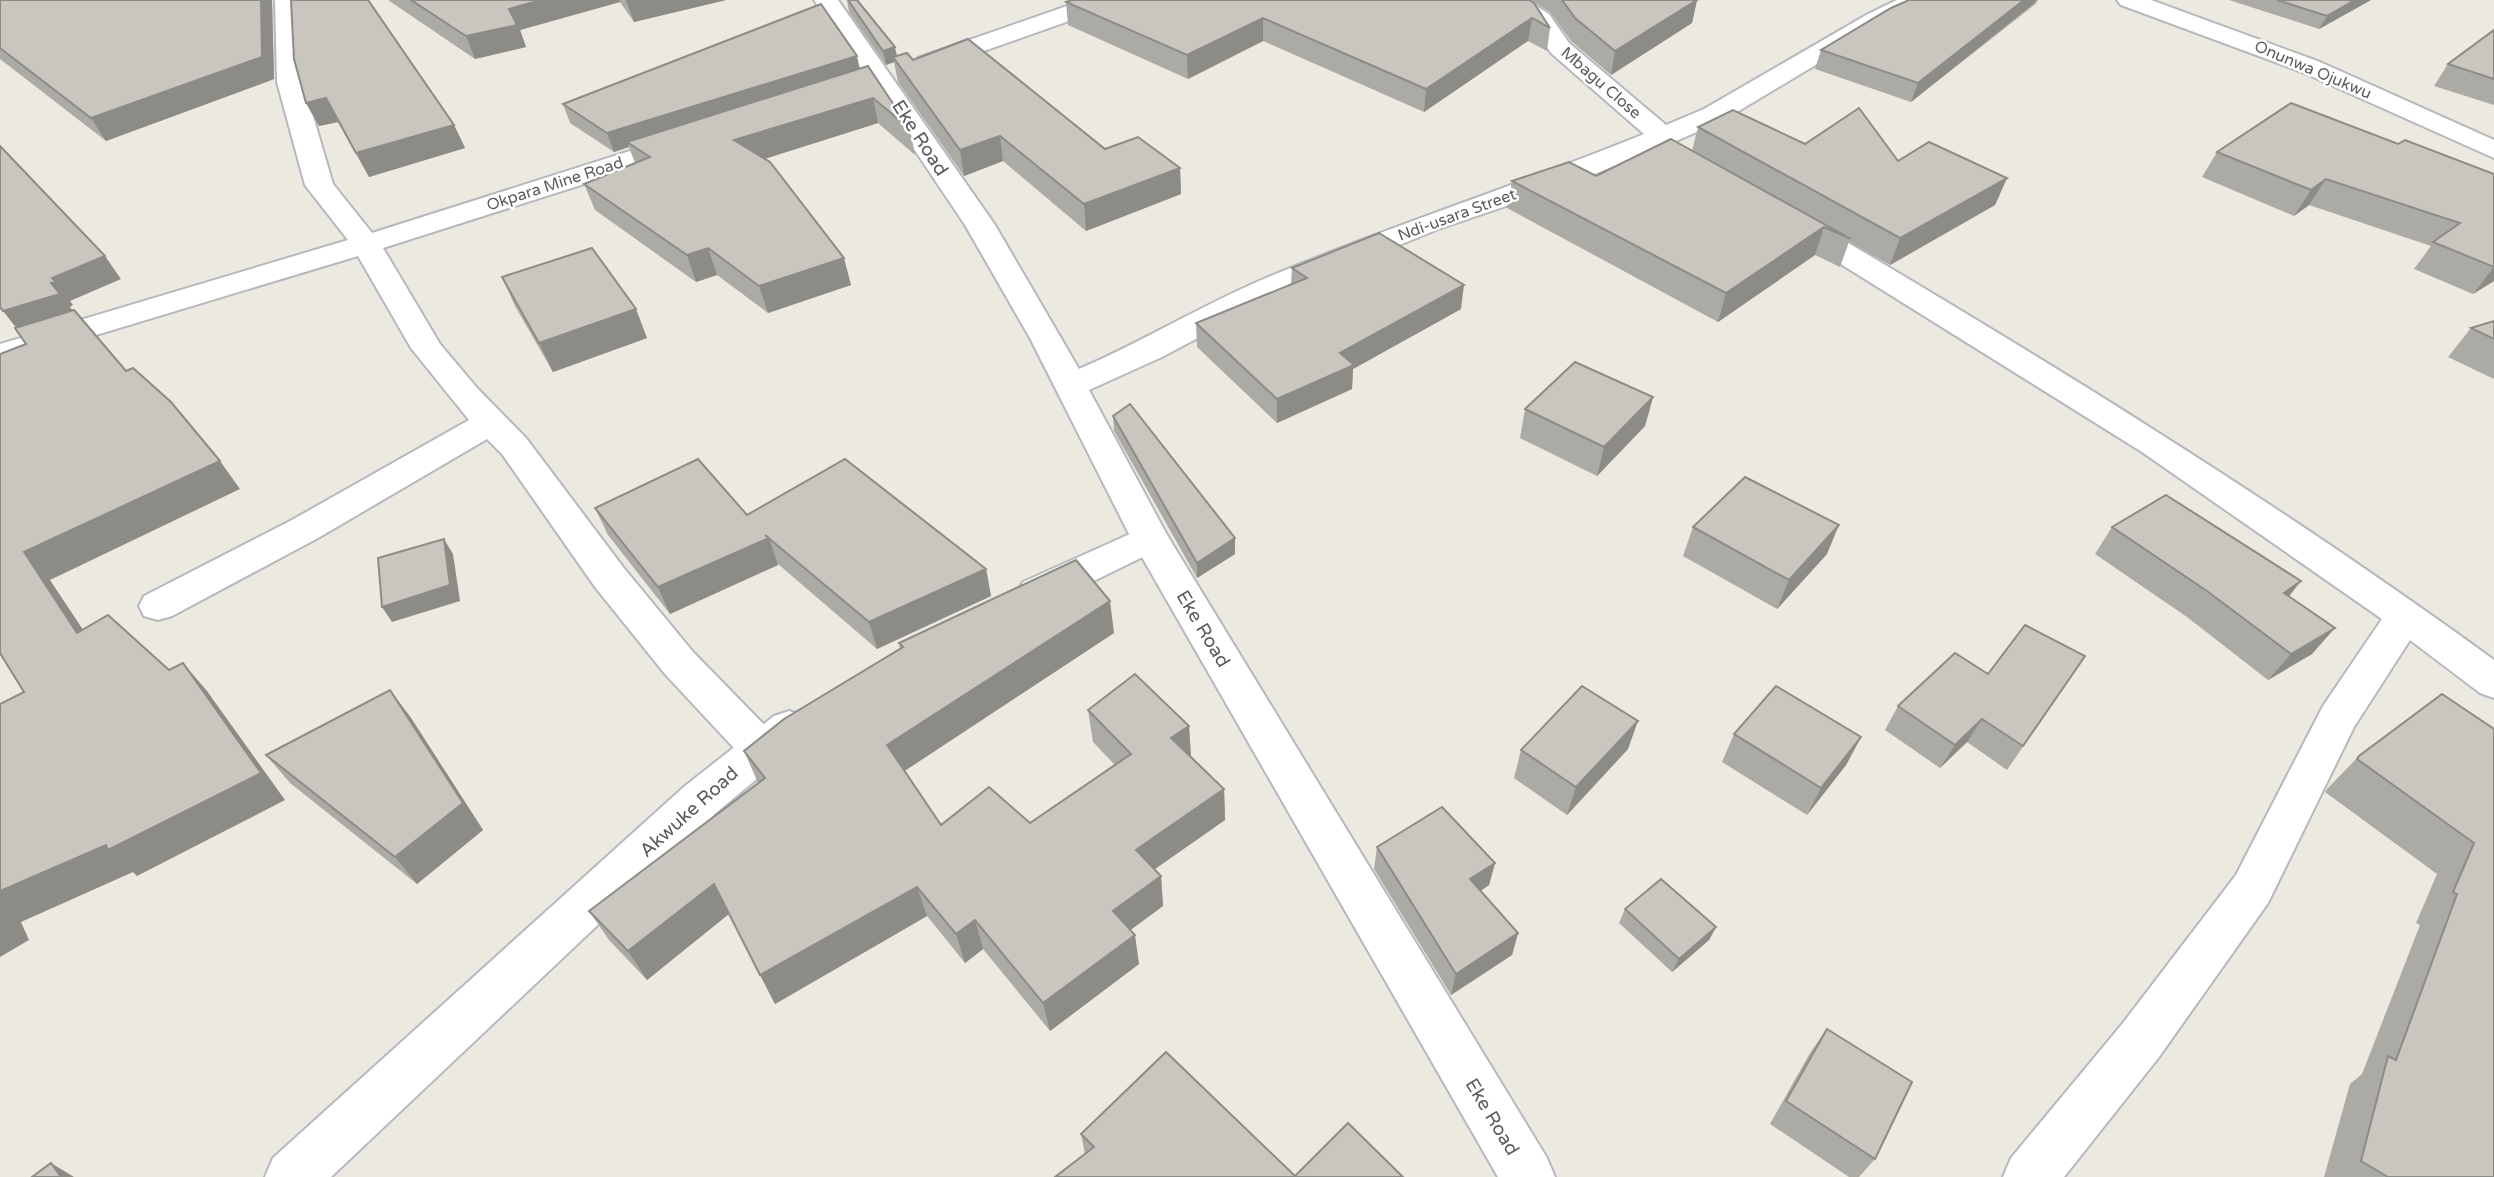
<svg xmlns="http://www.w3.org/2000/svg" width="2494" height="1177" font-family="'Varela Round',sans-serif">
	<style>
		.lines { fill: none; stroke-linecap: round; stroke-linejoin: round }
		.street-casing { stroke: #b6b8bd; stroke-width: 4 }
		.secondary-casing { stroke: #b6b9bf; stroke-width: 4 }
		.street { fill: #fff; fill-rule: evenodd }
		.secondary { fill: #fff; fill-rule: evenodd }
		.wall { fill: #acaaa4 }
		.shaded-wall { fill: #8c8b86 }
		.building { fill: #c8c6bf; stroke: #8c8b86; stroke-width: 2 }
		.labels { text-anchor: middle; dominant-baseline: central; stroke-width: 5; stroke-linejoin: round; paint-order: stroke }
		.far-street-label { font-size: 16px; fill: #595c61; stroke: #fff }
		.street-label { font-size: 19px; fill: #595c61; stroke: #fff }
	</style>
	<rect width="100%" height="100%" fill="#eceae0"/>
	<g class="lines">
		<g class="street-casing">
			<g id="street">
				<polygon points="275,0 299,0 303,82 333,184 372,233 674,137 694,137 697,143 694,149 383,248 440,344 477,388 526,438 623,567 693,652 776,737 782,749 776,761 761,766 746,761 665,674 595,587 502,454 487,439 318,538 172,616 158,620 144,616 139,606 144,596 292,520 469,420 411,348 358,256 0,364 0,344 348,240 305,185 277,82"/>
				<path d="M814,0H838L995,225L1079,369C1142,342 1202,305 1266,278C1390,226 1519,185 1644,134L1551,53L1532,24L1499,0H1527L1549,14L1569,43L1666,125L1704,109L1868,14L1897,0H1928L1924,5L1884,24L1722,121L1669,144L1712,167L1716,173L1712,179H1692L1645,153L1571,184L1441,228L1284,292L1162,357L1089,390L1167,535L1547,1158L1555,1177H1498L1131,538L1030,338L965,225Z"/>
				<polygon points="1084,0 1118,0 1114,5 936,68 918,68 915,63 918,58"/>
				<polygon points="2117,0 2151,0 2320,62 2494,140 2494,158 2302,72 2121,5"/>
				<path d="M1801,218L1811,221C2045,359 2276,501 2494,660V698L2480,693L2410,640L2354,727L2268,903L2159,1057L2064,1177H2003L2011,1158L2123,1023L2236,875L2323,706L2382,619L2142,452L1791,233L1786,227L1791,221Z"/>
			</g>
		</g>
		<g class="secondary-casing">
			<g id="secondary">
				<polygon points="1150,525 1163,529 1169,538 1163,547 1051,602 1037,606 1023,602 1018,592 1023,582"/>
				<polygon points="789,711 804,716 810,728 804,740 717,812 331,1177 265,1177 273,1158 685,786 774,716"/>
			</g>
		</g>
		<use href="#street" class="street"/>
		<use href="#secondary" class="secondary"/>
	</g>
	<g class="wall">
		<polygon points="0,0 272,0 274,79 106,141 0,59"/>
		<polygon points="388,0 726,0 634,22 620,2 520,30 526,47 475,59"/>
		<polygon points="847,0 857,0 897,56 913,60 1105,149 1180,168 1181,194 1086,231 1003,161 964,176 898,82 894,62 886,65 849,12"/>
		<polygon points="1529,0 1550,28 1547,51 1528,41 1424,112 1263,41 1188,79 1068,25 1066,2"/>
		<polygon points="1531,0 1697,0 1692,23 1611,75 1571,41 1550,12"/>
		<polygon points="2229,0 2371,0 2319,29"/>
		<polygon points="2038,2 1911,102 1815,69 1821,50"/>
		<polygon points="2494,30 2494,105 2434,86 2448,64"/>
		<polygon points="860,69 910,129 915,155 878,123 764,159 851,285 768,313 717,275 696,282 595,210 584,184 635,163 629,147 614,152 570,123 563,104"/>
		<polygon points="306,103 454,125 465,148 369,177 338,122 319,126"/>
		<polygon points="1698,127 1805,144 1898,161 2007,178 1995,205 1890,265 1849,242 1840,267 1815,255 1718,322 1507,208 1512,181 1596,176 1692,151"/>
		<polygon points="2398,144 2494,174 2494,281 2473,294 2414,269 2431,246 2309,205 2294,216 2202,177 2217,152"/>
		<polygon points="1292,268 1461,309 1353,369 1352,389 1277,423 1197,347 1196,323 1291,284"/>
		<polygon points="502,277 647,338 553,372 515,306"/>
		<polygon points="2494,321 2494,379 2448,357 2471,328"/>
		<polygon points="1653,397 1645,426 1597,476 1520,438 1525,409"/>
		<polygon points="1113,416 1235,554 1197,578 1114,431"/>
		<polygon points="595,508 747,515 986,569 991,596 877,649 778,564 778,565 670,614 608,535"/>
		<polygon points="1693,527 1827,554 1777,609 1683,556"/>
		<polygon points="2112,527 2289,596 2312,654 2268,680 2187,617 2095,554"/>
		<polygon points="1114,633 904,771 941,825 1030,823 1115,765 1093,742 1088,710 1189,726 1191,756 1224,789 1225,820 1155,869 1161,876 1163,906 1130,930 1139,964 1050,1031 983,949 965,963 927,916 775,1004 729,914 647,980 609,940 589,911 758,783 744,751 900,648 899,643"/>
		<polygon points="2085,656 2007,770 1967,742 1940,768 1885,730 1898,706"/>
		<polygon points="390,690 411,718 483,830 417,884 290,783 266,755"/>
		<polygon points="2494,729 2494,1177 2324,1177 2350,1084 2362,1074 2420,925 2416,923 2437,874 2325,792 2327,789 2359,756"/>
		<polygon points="1734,734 1861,737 1846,765 1807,815 1722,762"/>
		<polygon points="1628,749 1567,815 1514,778 1521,750"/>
		<polygon points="1377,847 1495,863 1489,885 1481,891 1518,933 1512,955 1451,995 1374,869"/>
		<polygon points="1625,909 1716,927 1709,940 1672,972 1619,923"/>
		<polygon points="1827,1029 1875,1159 1859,1177 1849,1177 1770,1124 1810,1053"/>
		<polygon points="1081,1134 1295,1176 1055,1177 1085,1154"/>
	</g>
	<g class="shaded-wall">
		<polygon points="261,0 272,0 274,79 106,141 91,118"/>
		<polygon points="541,0 620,0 620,2 520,30 526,47 475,59 466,36 509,9"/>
		<polygon points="626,0 726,0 634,22"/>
		<polygon points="1697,0 1692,23 1611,75 1615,51"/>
		<polygon points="2024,0 2038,0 1911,102 1918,83"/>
		<polygon points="2355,0 2371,0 2319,29 2327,16"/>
		<polygon points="1263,18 1263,41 1188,79 1187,55"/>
		<polygon points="1532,18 1528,41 1424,112 1426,89"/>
		<polygon points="895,47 898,61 893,57 894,62 886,65 883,51"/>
		<polygon points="857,56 861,74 627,142 629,147 614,152 607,133"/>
		<polygon points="326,98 338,122 319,126 306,103"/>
		<polygon points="873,98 878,123 742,166 734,140"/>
		<polygon points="454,125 465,148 369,177 356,153"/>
		<polygon points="1000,136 1003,161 964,176 960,150"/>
		<polygon points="1180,168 1181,194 1086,231 1084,204"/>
		<polygon points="2007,178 1995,205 1890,265 1900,238"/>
		<polygon points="2326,179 2309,205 2294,216 2311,190"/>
		<polygon points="1824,227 1815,255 1718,322 1726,293"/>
		<polygon points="708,248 717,275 696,282 687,255"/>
		<polygon points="105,256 121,279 70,301 73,305 70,307 78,318 22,335 3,311 51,283 52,278"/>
		<polygon points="844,258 851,285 768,313 759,286"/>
		<polygon points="2494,267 2494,281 2473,294"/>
		<polygon points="1464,285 1461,309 1353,369 1352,389 1277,423 1277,399 1340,353"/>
		<polygon points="636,309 647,338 553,372 539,343"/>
		<polygon points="1653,397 1645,426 1597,476 1604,447"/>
		<polygon points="220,461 240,489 50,580 103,660 77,633 24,552"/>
		<polygon points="1839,525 1827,554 1777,609 1789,580"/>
		<polygon points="769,538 778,565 670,614 658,587"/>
		<polygon points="1235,538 1235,554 1197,578 1197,563"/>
		<polygon points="444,539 453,554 460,601 392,622 382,607"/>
		<polygon points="986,569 991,596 877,649 869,622"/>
		<polygon points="2301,581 2280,608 2284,593"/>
		<polygon points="1110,601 1114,633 897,776 887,745"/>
		<polygon points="2335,628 2312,654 2268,680 2291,654"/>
		<polygon points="183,663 207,691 285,800 137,876 133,872 21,922 29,940 0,957 0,891"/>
		<polygon points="390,690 411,718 483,830 417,884 395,857"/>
		<polygon points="1982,719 1967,742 1940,768 1955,745"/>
		<polygon points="1638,721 1628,749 1567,815 1576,787"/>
		<polygon points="1189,726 1191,758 1171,738"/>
		<polygon points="1861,737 1846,765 1807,815 1821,788"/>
		<polygon points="1224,789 1225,820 1139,880 1136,850"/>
		<polygon points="1495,863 1489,885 1465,901 1470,879"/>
		<polygon points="1161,876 1163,906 1117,940 1113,911"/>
		<polygon points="714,884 730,913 647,980 628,951"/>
		<polygon points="917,887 927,916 775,1004 760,975"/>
		<polygon points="975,920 983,949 965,963 956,934"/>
		<polygon points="1716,927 1709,940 1672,972 1679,959"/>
		<polygon points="1518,933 1512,955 1451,995 1456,974"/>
		<polygon points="1135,935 1139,964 1050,1031 1043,1003"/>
		<polygon points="51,1163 74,1177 61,1177"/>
	</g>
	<g class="building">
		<polygon points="0,0 261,0 262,57 91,118 0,48"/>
		<polygon points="291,0 368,0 454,125 356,153 326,98 306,103 294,59"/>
		<polygon points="411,0 541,0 509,9 517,25 466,36"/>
		<polygon points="848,0 857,0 895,47 883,51"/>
		<polygon points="1072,0 1529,0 1534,3 1550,28 1532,18 1426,89 1263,18 1187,55 1066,2"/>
		<polygon points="1562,0 1697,0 1615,51 1575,18"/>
		<polygon points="1909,0 2024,0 1918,83 1821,50 1891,8"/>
		<polygon points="2277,0 2355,0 2327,16"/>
		<polygon points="821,4 857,56 607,133 563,104"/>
		<polygon points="2494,30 2494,79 2448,64"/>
		<polygon points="968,39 1105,149 1138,137 1180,168 1084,204 1000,136 960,150 893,57 907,53 913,60"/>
		<polygon points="868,66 910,129 873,98 734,140 770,162 844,258 759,286 708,248 687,255 584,184 650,157 627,142"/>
		<polygon points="2291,103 2398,144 2405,140 2494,174 2494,267 2433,242 2460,223 2326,179 2311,190 2217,152"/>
		<polygon points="1859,108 1898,161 1929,142 2007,178 1900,238 1698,127 1733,110 1805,144"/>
		<polygon points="1671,139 1851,239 1824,227 1726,293 1512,181 1569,162 1596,176"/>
		<polygon points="0,146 105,256 52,278 56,282 51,283 60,294 3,311 0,307"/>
		<polygon points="1379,233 1464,285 1340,353 1354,365 1277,399 1196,323 1307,278 1292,268"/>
		<polygon points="592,248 636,309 539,343 502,277"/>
		<polygon points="74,310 126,371 133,368 171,402 220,461 24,552 77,633 108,615 169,670 183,663 261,773 108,850 106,845 0,891 0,704 24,692 0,653 0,354 26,344 15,328"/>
		<polygon points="2494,321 2494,339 2471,328"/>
		<polygon points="1575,362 1653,397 1604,447 1525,409"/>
		<polygon points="1130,404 1235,538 1197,563 1113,416"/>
		<polygon points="698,459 747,515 845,459 986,569 869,622 765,535 769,538 658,587 595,508"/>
		<polygon points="1745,477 1839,525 1789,580 1693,527"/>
		<polygon points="2166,495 2301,581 2284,593 2335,628 2291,654 2207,591 2112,527"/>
		<polygon points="444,539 450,585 382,607 378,558"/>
		<polygon points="1076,560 1110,601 887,745 941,825 989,787 1030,823 1131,754 1088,710 1135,674 1189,726 1171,738 1224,789 1136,850 1161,876 1113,911 1135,935 1043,1003 975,920 956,934 917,887 760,975 714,884 628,951 589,911 765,778 744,751 784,719 903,647 899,643"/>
		<polygon points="2025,625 2085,656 2023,746 1982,719 1955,745 1898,706 1955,653 1988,674"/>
		<polygon points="1582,686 1638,721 1576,787 1521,750"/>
		<polygon points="1776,686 1861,737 1821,788 1734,734"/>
		<polygon points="390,690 463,803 395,857 266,755"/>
		<polygon points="2442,694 2494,729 2494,1177 2388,1177 2361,1161 2388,1056 2396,1060 2457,894 2453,892 2474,843 2357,759 2359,756"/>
		<polygon points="1442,807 1495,863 1470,879 1518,933 1456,974 1377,847"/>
		<polygon points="1661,879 1716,927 1679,959 1625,909"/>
		<polygon points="1827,1029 1912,1082 1875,1159 1786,1101"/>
		<polygon points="1166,1052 1295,1176 1348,1123 1403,1177 1055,1177 1094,1147 1081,1134"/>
		<polygon points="51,1163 61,1177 32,1177"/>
	</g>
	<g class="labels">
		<g class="far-street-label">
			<text transform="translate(2313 70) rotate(23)">Onunwa Ojukwu</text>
			<text transform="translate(1601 83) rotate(41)">Mbagu Close</text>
			<text transform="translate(555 184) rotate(-18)">Okpara Mine Road</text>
			<text transform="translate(1457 215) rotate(-20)">Ndi-usara Street</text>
		</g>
		<g class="street-label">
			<text transform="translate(920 138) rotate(57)">Eke Road</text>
			<text transform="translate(1203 629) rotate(59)">Eke Road</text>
			<text transform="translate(689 812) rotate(-42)">Akwuke Road</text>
			<text transform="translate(1492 1117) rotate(59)">Eke Road</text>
		</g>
	</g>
</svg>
